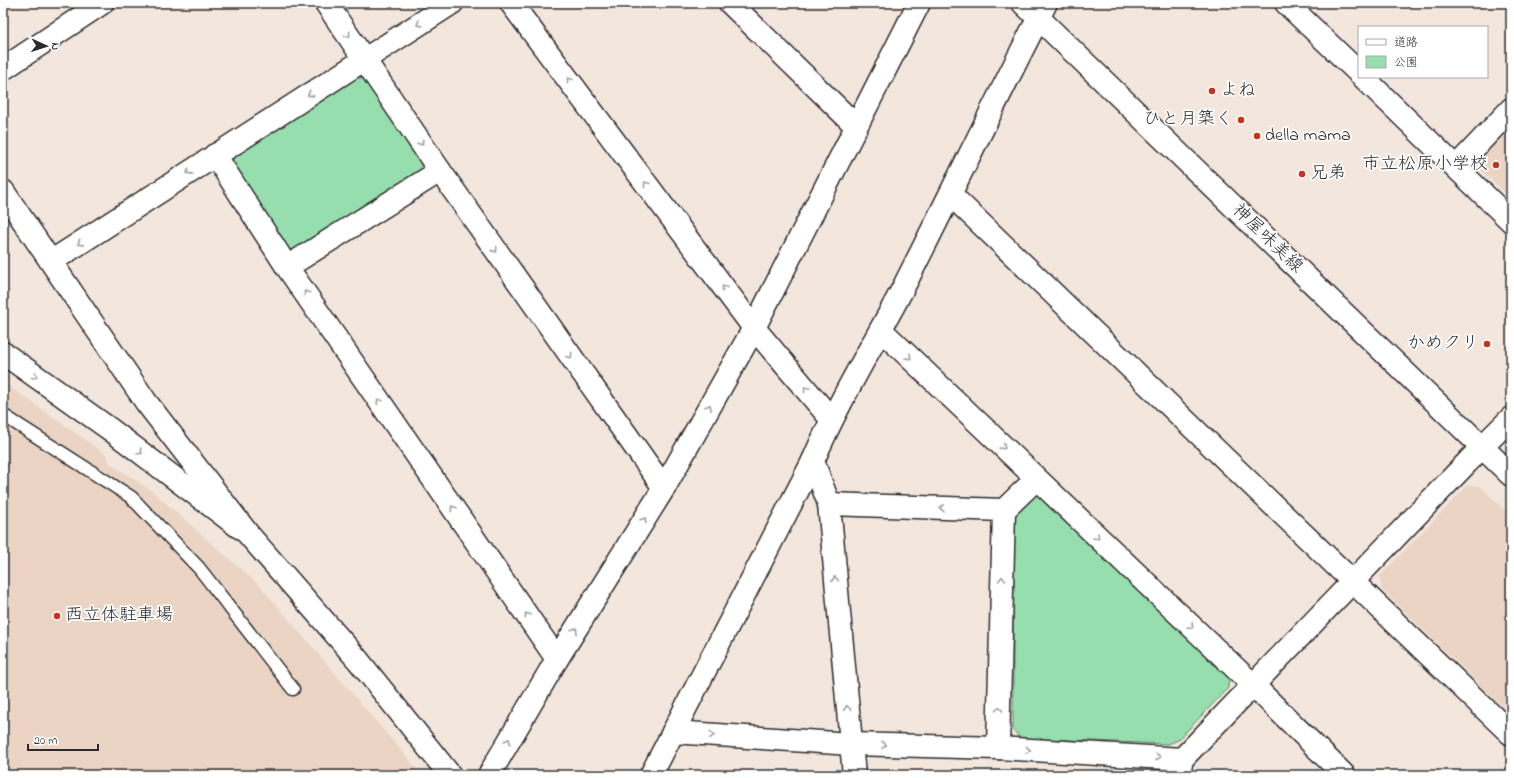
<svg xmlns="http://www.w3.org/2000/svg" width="1514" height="778" font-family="'Indie Flower','Klee One',sans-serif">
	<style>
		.built { fill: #ebd4c3 }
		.green { fill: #96dead; stroke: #60846c }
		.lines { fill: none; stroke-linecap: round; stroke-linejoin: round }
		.service-casing { stroke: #2b2b2b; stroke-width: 15 }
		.minor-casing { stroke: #2b2b2b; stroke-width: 25 }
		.tertiary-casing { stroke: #2b2b2b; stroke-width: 25 }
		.secondary-casing { stroke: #2b2b2b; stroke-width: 25 }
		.service { stroke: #fff; stroke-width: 12 }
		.minor { stroke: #fff; stroke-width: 22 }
		.tertiary { stroke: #fff; stroke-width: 22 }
		.secondary { stroke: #fff; stroke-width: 22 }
		.oneway { stroke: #a0a0a0 }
		.poi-dot { fill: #c8321e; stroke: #fff; stroke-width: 1.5 }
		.labels { text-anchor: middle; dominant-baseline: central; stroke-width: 3.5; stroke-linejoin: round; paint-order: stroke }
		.poi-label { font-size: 18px; fill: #2b2b2b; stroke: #fff; text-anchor: start }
		.street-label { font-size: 18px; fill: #2b2b2b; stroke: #fff }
	</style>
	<rect width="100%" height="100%" fill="#f3e6dc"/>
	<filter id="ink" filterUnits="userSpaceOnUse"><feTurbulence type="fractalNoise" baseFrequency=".025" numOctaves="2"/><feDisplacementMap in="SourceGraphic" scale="8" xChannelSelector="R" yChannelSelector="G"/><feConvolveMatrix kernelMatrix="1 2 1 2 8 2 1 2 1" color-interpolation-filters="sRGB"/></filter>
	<g filter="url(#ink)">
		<g class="built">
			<polygon points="1511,127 1511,199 1481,170 1479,160"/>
			<polygon points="3,382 108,456 109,463 152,491 260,586 422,775 3,775"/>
			<polygon points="1468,485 1480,486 1511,516 1511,715 1381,589 1380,576"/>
		</g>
		<g class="green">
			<polygon points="352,78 367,78 421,160 421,173 298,251 284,248 230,166 235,155"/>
			<polygon points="1028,495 1038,495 1229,678 1228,688 1178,740 1168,744 1020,738 1013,730 1013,509"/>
		</g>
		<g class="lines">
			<g class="service-casing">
				<polyline id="service" points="3,415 131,497 199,568 293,689"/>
			</g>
			<g class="minor-casing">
				<g id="minor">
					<polyline points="326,3 440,171 664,488"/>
					<polyline points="511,3 754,328 831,419"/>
					<polyline points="730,3 856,126"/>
					<polyline points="1286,3 1359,73"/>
					<polyline points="1363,77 1511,221"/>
					<polyline points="215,155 287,267 557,659"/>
					<polyline points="1456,167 1511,109"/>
					<polyline points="951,195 1511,734"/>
					<polyline points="52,261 452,3"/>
					<polyline points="287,267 440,171"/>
					<polyline points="881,330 1253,685 1344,775"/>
					<polyline points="3,353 111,430 239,527"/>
					<polyline points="1482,447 1511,418"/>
					<polyline points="813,461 829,504 854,775"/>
					<polyline points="829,504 1004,510 998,748"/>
					<polyline points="1004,510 1036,479"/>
					<polyline points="673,732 851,744 998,748 1182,759"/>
					<polyline points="489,775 557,659 664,488 754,328 919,3"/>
				</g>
			</g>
			<g class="tertiary-casing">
				<g id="tertiary">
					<polyline points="3,69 102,3"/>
					<polyline points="3,191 146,402 248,534 358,660 450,775"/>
					<path d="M651,775L813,461C838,402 872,347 902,290C951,194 997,98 1046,3"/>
					<polyline points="1179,775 1182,759 1482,447"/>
				</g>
			</g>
			<g class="secondary-casing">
				<polyline id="secondary" points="1023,3 1511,475"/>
			</g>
			<use href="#service" class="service"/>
			<use href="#minor" class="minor"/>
			<use href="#tertiary" class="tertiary"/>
			<use href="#secondary" class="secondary"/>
		</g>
		<defs><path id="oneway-chevron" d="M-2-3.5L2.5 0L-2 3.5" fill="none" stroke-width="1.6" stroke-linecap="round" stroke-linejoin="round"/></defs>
		<g class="oneway">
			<use href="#oneway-chevron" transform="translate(419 24) rotate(148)"/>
			<use href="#oneway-chevron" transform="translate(348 35) rotate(56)"/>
			<use href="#oneway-chevron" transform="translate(569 80) rotate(-127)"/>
			<use href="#oneway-chevron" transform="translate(310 94) rotate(147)"/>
			<use href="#oneway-chevron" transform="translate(421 143) rotate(56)"/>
			<use href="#oneway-chevron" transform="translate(189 172) rotate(147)"/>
			<use href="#oneway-chevron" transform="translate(646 184) rotate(-127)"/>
			<use href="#oneway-chevron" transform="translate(80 243) rotate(147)"/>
			<use href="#oneway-chevron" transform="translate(495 250) rotate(55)"/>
			<use href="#oneway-chevron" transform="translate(724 288) rotate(-127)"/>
			<use href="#oneway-chevron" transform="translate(306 293) rotate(-124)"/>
			<use href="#oneway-chevron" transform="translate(570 356) rotate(55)"/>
			<use href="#oneway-chevron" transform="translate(909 357) rotate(44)"/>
			<use href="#oneway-chevron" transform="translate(35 376) rotate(35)"/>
			<use href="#oneway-chevron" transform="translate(806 389) rotate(-130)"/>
			<use href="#oneway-chevron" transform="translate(379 401) rotate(-124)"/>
			<use href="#oneway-chevron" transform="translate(709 407) rotate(-61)"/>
			<use href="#oneway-chevron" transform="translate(1003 447) rotate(44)"/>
			<use href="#oneway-chevron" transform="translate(140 452) rotate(37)"/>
			<use href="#oneway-chevron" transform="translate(453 508) rotate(-124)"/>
			<use href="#oneway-chevron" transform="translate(942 508) rotate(-178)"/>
			<use href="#oneway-chevron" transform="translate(644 520) rotate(-58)"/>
			<use href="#oneway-chevron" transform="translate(1097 537) rotate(44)"/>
			<use href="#oneway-chevron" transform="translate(835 579) rotate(-95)"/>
			<use href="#oneway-chevron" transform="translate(1002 579) rotate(-89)"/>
			<use href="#oneway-chevron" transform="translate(527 615) rotate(-124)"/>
			<use href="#oneway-chevron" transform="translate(1191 626) rotate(44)"/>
			<use href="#oneway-chevron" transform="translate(575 630) rotate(-58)"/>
			<use href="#oneway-chevron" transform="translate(847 708) rotate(-95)"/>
			<use href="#oneway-chevron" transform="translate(999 709) rotate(-89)"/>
			<use href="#oneway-chevron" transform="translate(712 735) rotate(4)"/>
			<use href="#oneway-chevron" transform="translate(508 741) rotate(-60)"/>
			<use href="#oneway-chevron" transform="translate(884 745) rotate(1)"/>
			<use href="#oneway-chevron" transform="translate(1028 750) rotate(3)"/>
			<use href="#oneway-chevron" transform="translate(1158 757) rotate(3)"/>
		</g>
	</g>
	<g class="poi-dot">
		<circle cx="1212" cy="91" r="4"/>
		<circle cx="1241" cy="120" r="4"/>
		<circle cx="1257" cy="136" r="4"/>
		<circle cx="1496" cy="165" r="4"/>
		<circle cx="1302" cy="174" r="4"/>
		<circle cx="1487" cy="344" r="4"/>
		<circle cx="57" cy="616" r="4"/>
	</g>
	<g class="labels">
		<g class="poi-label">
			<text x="1220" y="91">よね</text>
			<text x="1233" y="120" text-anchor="end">ひと月築く</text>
			<text x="1265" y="136">della mama</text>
			<text x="1488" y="165" text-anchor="end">市立松原小学校</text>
			<text x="1310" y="174">兄弟</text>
			<text x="1479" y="344" text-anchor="end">かめクリ</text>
			<text x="65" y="616">西立体駐車場</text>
		</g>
		<g class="street-label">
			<text transform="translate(1267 239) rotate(44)">神屋味美線</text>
		</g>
	</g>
	<rect width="1514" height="778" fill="none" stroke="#fff" stroke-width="16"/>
	<rect x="8" y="8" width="1498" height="762" fill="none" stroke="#2b2b2b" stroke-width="1.5" filter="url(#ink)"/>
	<rect x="1358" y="26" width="130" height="52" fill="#ffffff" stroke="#aaaaaa"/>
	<rect x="1366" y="39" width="20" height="6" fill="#ffffff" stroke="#aaaaaa"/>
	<text x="1394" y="46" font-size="12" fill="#2b2b2b">道路</text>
	<rect x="1366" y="56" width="20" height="12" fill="#96dead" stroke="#aaaaaa"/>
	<text x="1394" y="66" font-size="12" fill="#2b2b2b">公園</text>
	<g transform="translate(46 46) rotate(93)" stroke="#ffffff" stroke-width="3" paint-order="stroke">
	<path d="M0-3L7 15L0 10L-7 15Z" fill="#2b2b2b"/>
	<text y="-6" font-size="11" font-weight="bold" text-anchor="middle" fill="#2b2b2b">N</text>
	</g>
	<path d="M28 744v6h70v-6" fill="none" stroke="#2b2b2b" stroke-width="2"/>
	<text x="34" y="744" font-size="12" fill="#2b2b2b" stroke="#ffffff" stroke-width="3" paint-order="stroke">20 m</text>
</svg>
